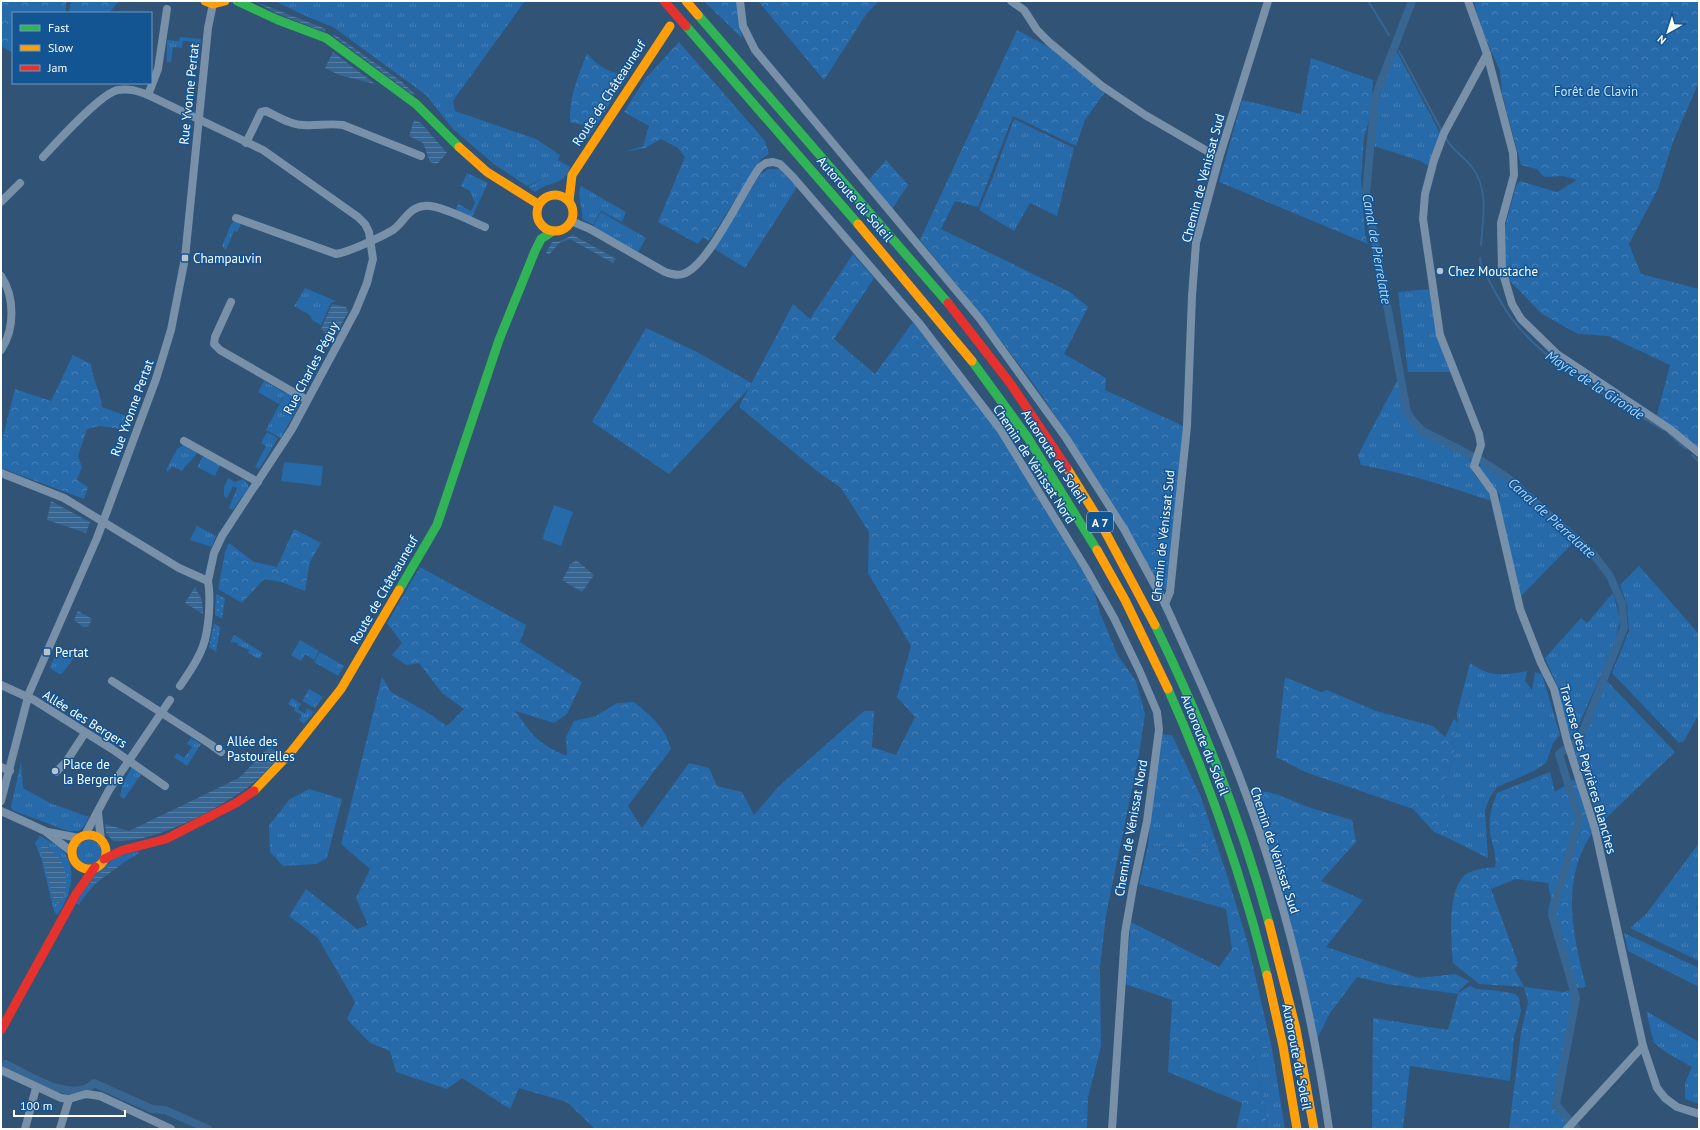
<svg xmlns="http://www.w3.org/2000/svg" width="1700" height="1130" font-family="'PT Sans',sans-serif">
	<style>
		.grass { fill: url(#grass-tufts) }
		.forest { fill: url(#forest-crowns) }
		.garden { fill: url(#garden-dots) }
		.pitch { fill: #266aaa }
		.water { fill: url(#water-rules) }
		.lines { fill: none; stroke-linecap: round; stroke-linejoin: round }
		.stream { stroke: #386693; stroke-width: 2 }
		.canal { stroke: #386693; stroke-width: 8 }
		.street { stroke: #7891a9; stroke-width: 8 }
		.fast { stroke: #30b455; stroke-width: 9 }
		.slow { stroke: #ff9f0a; stroke-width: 9 }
		.jam { stroke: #e5322d; stroke-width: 9 }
		.slow-bridge { stroke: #ff9f0a; stroke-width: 9 }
		.jam-bridge { stroke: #e5322d; stroke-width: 9 }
		.poi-dot { fill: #b7c3cf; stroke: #135493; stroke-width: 1.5 }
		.labels { text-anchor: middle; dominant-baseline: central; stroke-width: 3; stroke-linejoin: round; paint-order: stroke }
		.shield { fill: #135493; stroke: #b8ccdf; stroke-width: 1 }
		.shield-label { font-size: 12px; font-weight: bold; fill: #fff }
		.park-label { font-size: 13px; fill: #c9e4fd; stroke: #135493 }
		.street-label { font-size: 13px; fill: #fff; stroke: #135493 }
		.poi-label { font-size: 13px; fill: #fff; stroke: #135493; text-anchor: start }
		.water-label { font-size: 14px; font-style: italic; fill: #add5f9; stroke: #135493 }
	</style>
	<defs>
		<pattern id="grass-tufts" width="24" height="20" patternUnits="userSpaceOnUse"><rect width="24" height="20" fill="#266aaa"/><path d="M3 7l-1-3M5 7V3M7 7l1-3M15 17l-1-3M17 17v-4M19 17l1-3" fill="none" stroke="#4780b7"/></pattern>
		<pattern id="forest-crowns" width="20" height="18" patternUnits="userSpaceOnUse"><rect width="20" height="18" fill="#266aaa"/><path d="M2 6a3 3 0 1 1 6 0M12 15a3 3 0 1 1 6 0" fill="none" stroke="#4780b7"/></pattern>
		<pattern id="garden-dots" width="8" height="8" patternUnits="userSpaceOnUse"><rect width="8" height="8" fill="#266aaa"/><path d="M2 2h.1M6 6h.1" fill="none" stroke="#4780b7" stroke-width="1.8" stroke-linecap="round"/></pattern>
		<pattern id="water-rules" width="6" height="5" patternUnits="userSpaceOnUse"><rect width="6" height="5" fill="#386693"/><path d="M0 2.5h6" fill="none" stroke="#567da3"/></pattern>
	</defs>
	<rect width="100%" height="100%" fill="#305376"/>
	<g class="grass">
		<path d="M274,1H525L457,95L453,101L455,111L536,139L560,155L557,162L558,160L570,167C564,187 548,181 535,192L528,187L543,178L527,186L495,165L453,129L426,95L333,27L308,17Z"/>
		<polygon points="180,37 201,39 199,60 194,60 195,42 183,41 182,48 173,47 171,62 167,62 167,40 179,41"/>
		<polygon points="1396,50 1441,135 1428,166 1421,161 1373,146 1377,97"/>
		<polygon points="1014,119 1074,148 1057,216 1030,203 1014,231 979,210 993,177"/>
		<polygon points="768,169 779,169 797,187 745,268 713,248 761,174"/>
		<polygon points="467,173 488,183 472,217 456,210 458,204 471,211 475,203 470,191 461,186"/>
		<path d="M581,186L626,212L622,222L601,211L593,225L582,219C584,207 576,197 581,186Z"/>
		<polygon points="601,212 646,238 638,252 593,227"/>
		<polygon points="235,221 241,224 237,232 234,231 226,250 222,246 231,224"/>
		<polygon points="305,288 336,301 331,303 321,325 312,320 310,315 294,306"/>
		<polygon points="1429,289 1437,334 1450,372 1408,372 1398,292"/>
		<polygon points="646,328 697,352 753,384 669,474 592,422"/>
		<path d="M1398,379L1406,417L1418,432L1471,458C1468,476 1483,480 1488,491C1489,494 1490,498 1491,501C1448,486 1406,473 1361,465L1358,455Z"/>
		<polygon points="264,381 285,393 279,404 258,392"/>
		<polygon points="286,392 299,399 300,403 281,438 266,430"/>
		<polygon points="267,432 278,438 259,469 255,467 266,446 261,443"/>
		<path d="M183,445L197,453C193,460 187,463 182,471L172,466L168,472L166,470L177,449Z"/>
		<polygon points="203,456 220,465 215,476 197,467"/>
		<polygon points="1482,464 1512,484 1575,541 1521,596 1500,510 1500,495 1478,467"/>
		<polygon points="228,478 235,482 243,479 246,481 249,487 233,510 229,508 237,488 233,486 227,498 224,496 224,487"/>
		<polygon points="197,526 216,536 212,547 190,540"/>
		<polygon points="1639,566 1699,634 1699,714 1684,741 1679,743 1612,673 1629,631 1627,605 1620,585"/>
		<polygon points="1612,594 1614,596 1620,620 1615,643 1574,736 1569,737 1558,687 1545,658 1581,618 1587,623"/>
		<polygon points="234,635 263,653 259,659 248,653 249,650 237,645 238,643 230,642"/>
		<polygon points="300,640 319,651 314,660 305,654 301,661 291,655"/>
		<polygon points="59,646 72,655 73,659 62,674 59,674 50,668"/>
		<polygon points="320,652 344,666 338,676 314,662"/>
		<path d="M1470,663C1491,678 1503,675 1527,671L1525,681L1532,690L1535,672L1542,674L1560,735L1553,743L1546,763L1534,771L1497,787L1490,797L1485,810L1488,858L1448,838L1447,824L1434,816L1449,785L1446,779L1455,753L1452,743L1458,723L1457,713Z"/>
		<polygon points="1606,680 1675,752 1600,824 1574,749 1580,743"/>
		<polygon points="309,689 323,697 315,708 302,701"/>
		<polygon points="292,698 301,704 298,709 305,714 307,708 314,712 304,724 299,720 302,715 294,711 295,708 288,704"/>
		<polygon points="191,738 201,744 187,766 174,757 177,753 184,758 192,747 187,744"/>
		<polygon points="21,762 23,788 50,803 89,817 84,826 79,831 68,831 12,810 11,806"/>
		<polygon points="132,767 142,773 124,799 120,796 123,783"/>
		<polygon points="309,789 342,799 327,858 316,864 283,866 270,852 269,825 290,799"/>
		<polygon points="1152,798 1192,804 1209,849 1148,846"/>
		<path d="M40,836C46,840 54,843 59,847C80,865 71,897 57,915L54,911L41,858L35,843Z"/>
		<circle cx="89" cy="852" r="12"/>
		<polygon points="1699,843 1699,903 1696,908 1699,909 1699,961 1630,928 1647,913"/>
		<path d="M138,851L139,853C118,866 91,883 79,905L76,903L93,874L102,869L115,857Z"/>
		<polygon points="1624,933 1699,968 1699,987 1628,951"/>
		<polygon points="1646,1011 1699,1042 1699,1104 1685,1099 1685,1083 1692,1067 1664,1051 1654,1043"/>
		<polygon points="1253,1047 1272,1049 1285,1129 1267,1129 1266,1113"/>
	</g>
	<g class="forest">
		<polygon points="1,1 66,1 66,12 13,13 13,53 1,46"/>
		<polygon points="71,1 119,1 109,13 69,13"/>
		<polygon points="704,1 738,1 742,38"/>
		<polygon points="758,1 879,1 867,13 824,80"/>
		<polygon points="1474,1 1699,1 1699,82 1673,142 1658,189 1629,244 1641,274 1699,289 1699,448 1657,415 1670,365 1608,336 1578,334 1542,314 1508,279 1503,259 1505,227 1516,186 1520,181 1557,192 1577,180 1563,176 1544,177 1537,169 1521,165 1502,93 1500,71 1482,30"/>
		<path d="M1017,30L1060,53L1105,92L1085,120L1076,146L1013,116L978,207L955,201L941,229L1070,292L1088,307L1064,354L1106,378L1105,390L1183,426L1168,591L1155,583C1118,521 1083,456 1042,396C1004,342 962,291 920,240Z"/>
		<polygon points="679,42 765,141 769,154 761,159 709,241 703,237 698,244 658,222 685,157 678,148 661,139 645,148 624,152 643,146 649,126 624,112 645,79"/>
		<path d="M587,53C597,67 612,74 628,75L588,138L581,136L583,125L570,122C569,96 578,77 587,53Z"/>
		<polygon points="1311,58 1373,80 1370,117 1364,138 1361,179 1365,234 1368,244 1219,182 1242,100 1301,114"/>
		<polygon points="886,160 908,185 892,209 868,181"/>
		<path d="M853,254L874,278L834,339L875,374L913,322L998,431L1094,590L1100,613L1118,656L1136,681L1145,714L1139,755L1106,915L1100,967L1101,1047L1088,1097L1087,1129H595L567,1102L519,1088L510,1109L462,1078L447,1089L396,1072L390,1051L370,1043L347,1019L355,1002L318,938L289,916L306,889L357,929L368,925L356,898L370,869L341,844L382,677L391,692L425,711L447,726L464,709L442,693L419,663L406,665L392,655L402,643L387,623L420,567L526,625L520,642L582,682L567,714L554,723L515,711C534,737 537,743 567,756L566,737L574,721L596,716L617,703L634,702C650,715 666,728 671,749L628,806L642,828L689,763L709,768L717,786L742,792L754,815L779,786L864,711H874L872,747L896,755L915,717L897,697L911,646L868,573L869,532L841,488L818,472L739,407L793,304L810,319Z"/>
		<path d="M73,355L91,364C92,379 101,392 102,407L129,417L122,429L99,426L87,429L78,456L82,467L77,480L88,487L84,499L1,468V444L15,389L51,401Z"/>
		<polygon points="294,529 321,543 310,562 305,591 281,582 264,579 242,603 218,589 225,552 229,543 254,562 277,567"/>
		<polygon points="1285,677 1321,692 1327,690 1376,711 1433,726 1445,737 1454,719 1458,723 1452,743 1455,753 1446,779 1449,785 1435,816 1447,824 1448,838 1434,832 1413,809 1305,772 1276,757"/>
		<polygon points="1161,734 1172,735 1201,797 1228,878 1248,944 1272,1049 1253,1047 1266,1113 1267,1129 1236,1129 1242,1103 1168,1072 1172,1000 1125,984 1131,922 1219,967 1232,949 1226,909 1139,884 1148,846 1209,849 1192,804 1152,798"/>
		<path d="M1550,772L1555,792L1575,779L1592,833C1560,881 1573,935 1586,987L1570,989L1548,912L1551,899L1548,883L1516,879L1491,889L1518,963L1515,970L1524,987L1564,992L1571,990L1573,997L1553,1106L1569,1124L1564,1129H1509L1521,1032L1528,1002L1524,987L1479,984L1453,963C1451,941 1446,885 1468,873C1476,869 1486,868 1495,867C1497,855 1492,844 1490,832C1488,818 1492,806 1497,793Z"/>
		<polygon points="1252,789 1276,794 1311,808 1352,820 1356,842 1321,881 1363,900 1326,947 1419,978 1455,974 1469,981 1458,992 1458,993 1470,986 1477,989 1508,992 1515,994 1519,998 1521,1011 1514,1037 1510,1081 1410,1066 1403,1129 1372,1129 1373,1018 1448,1030 1458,994 1387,984 1357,977 1330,1013 1317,1039"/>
	</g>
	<g class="garden">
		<polygon points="216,594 225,598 222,619 215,615"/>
		<polygon points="214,623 220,628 216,652 209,647"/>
	</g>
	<g class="pitch">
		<polygon points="284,462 323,466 321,486 281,481"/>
		<polygon points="554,505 573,512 561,546 542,539"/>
	</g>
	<g class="water">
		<polygon points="254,1 326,29 325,32 276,13"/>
		<polygon points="334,34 402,82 415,94 413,95 333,36"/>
		<polygon points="333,52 375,84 339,75 325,68"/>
		<polygon points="414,120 421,123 447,153 437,164 430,162 423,143 409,136"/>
		<polygon points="573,235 616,259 613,263 570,239 559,243 549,255 546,253 552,242 560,241"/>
		<polygon points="332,304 346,307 348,312 335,336 331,338 321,329"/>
		<polygon points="51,501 90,522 86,533 47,520"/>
		<polygon points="576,560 594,575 582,592 562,580 569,568 569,565"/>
		<polygon points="195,587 202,600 203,614 185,603"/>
		<polygon points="78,611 92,619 88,627 83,627 74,620"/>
		<path d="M269,747L281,754C272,765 262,776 251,785C218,809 154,844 113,841L106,833L105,824L129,831L239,778Z"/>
		<path d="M44,844C48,848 54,852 58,856C67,867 71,895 58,903L54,901L40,849Z"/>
		<polygon points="113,864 118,867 87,889 94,877"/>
	</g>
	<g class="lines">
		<g class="stream">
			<polyline points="1368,1 1389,35"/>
			<polyline points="1399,51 1442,131"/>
			<path d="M1445,137C1454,153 1462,154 1472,167C1489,190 1483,218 1481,245"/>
			<path d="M1480,258L1481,266C1491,283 1500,303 1512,319C1548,367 1613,398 1663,430"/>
			<polyline points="1668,433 1686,449"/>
			<polyline points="1692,455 1699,462"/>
		</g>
		<g class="canal">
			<path d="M1412,1L1375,97L1366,193L1407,412L1413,421L1423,431L1482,461L1508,478L1594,555L1610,576L1622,604L1624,628L1581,736C1575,745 1567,747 1559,754L1579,819L1552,915L1576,998L1556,1105L1577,1129"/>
			<path d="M6,1064C27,1074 73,1105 94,1083L152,1109L165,1110L208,1129"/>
		</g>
		<g class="street">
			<polyline points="740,1 743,26 755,50 980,319 1066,438 1124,529 1165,604"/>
			<polyline points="1011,1 1024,10 1037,30 1049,42 1102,86 1145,115 1219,158"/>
			<path d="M1268,1L1219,158L1196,243L1192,296L1187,426L1170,592L1165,604C1199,679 1233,753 1259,831C1291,927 1315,1029 1329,1129"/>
			<polyline points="1468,1 1487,54 1513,153 1514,175 1501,223 1502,270 1512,304 1521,319 1557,354 1670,429 1699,453"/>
			<polyline points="1487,54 1444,133 1434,160 1425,194 1423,219 1440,335 1479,434 1481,445 1474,466 1493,492 1520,609 1541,663 1554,689 1567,741 1595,829 1643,1046 1657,1088 1665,1098 1677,1107 1699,1114"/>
			<polyline points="148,95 158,69 167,9"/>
			<path d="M246,143L261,112L266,111C277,116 290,125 303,125C317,126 329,123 343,125L421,156"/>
			<polyline points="1,202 20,183"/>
			<path d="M236,218L336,254C349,252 381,237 393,230C404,222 409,207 424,206C438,204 471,221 485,227"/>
			<path d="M571,221L590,229L665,272C671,274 677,276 683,274C709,266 742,191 760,167L766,163L773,162L780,164L793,177L919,323L1000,429L1085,567L1114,618L1140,672L1157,712L1159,730L1147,821L1133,887L1125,933L1112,1129"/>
			<path d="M1,276C15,297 15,329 1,350"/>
			<polyline points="231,302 215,337 214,344 220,350 307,400"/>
			<polyline points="184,441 258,482"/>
			<path d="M1,473L64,498L179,568L208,581L214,553L222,536L292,429L356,310L367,283L373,259L369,232L365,224L358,217L263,150L148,95C137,91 129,88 118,90C101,93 56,143 43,157"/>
			<polyline points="112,681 210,744 221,752"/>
			<polyline points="1,685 34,700 112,749 165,786"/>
			<path d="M180,686C188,674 198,661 203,646C209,630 211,598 208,581"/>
			<polyline points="1,767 10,771"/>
			<polyline points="56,772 66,762 85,733"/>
			<polyline points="1,801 29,693 97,538 156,379 171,330 185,258 208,28 213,4"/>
			<polyline points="1,811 45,831 72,852"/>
			<polyline points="98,813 101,840"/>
			<polyline points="48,832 79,838"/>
			<polyline points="85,835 109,790 170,700"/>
			<polyline points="1,1070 61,1098 69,1099 86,1094 100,1096 171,1129"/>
			<polyline points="25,1129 36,1088"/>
			<polyline points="60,1129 69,1099"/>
			<polyline points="1567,1129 1643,1046"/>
		</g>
		<g class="fast">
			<polyline points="237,1 278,20 326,38 416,104 459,147"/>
			<polyline points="698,15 948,303"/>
			<polyline points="686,26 858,224"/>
			<polyline points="972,361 1028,438 1097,550"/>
			<polyline points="399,590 437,525 499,340 535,251 541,239 553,231"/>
			<path d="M1155,625C1202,721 1241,820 1269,923"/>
			<path d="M1168,689C1209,781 1242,877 1267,975"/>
		</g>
		<g class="slow">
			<polyline points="205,1 213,4 225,1"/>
			<polyline points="459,147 487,172 538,204"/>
			<circle cx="555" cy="213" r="18"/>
			<polyline points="569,201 572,175 670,26"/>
			<polyline points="858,224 972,361"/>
			<polyline points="1067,468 1099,520 1155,625"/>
			<polyline points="1097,550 1125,600 1168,689"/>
			<polyline points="254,791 291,752 341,689 399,590"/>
			<circle cx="89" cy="852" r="17"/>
			<polyline points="1269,923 1296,1029 1314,1129"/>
			<polyline points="1267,975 1283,1046 1297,1129"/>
		</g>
		<g class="jam">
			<polyline points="948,303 1010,383 1067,468"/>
			<polyline points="104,859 123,850 166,839 236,803 254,791"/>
			<polyline points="1,1030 76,894 95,867"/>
		</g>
		<polyline class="slow-bridge" points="686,1 698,15"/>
		<polyline class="jam-bridge" points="664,1 686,26"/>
	</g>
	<g class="poi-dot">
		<rect x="181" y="254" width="8" height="8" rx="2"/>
		<circle cx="1440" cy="271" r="4"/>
		<rect x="43" y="648" width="8" height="8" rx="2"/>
		<circle cx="219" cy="748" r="4"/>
		<circle cx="55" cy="771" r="4"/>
	</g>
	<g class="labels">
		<rect class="shield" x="1087" y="512" width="26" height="20" rx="3"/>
		<g class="shield-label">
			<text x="1100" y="522">A 7</text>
		</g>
		<g class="park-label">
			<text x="1596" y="91">Forêt de Clavin</text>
		</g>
		<g class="street-label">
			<text transform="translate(609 93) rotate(-57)">Route de Châteauneuf</text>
			<text transform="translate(189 94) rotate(-84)">Rue Yvonne Pertat</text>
			<text transform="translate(1203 178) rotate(-75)">Chemin de Vénissat Sud</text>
			<text transform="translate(855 199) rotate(49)">Autoroute du Soleil</text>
			<text transform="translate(311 368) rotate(-62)">Rue Charles Péguy</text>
			<text transform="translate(132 408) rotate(-70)">Rue Yvonne Pertat</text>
			<text transform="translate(1054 456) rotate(57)">Autoroute du Soleil</text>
			<text transform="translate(1034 464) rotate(57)">Chemin de Vénissat Nord</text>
			<text transform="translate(1163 536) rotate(-84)">Chemin de Vénissat Sud</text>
			<text transform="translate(384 590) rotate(-60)">Route de Châteauneuf</text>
			<text transform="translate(85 719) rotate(32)">Allée des Bergers</text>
			<text transform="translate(1205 745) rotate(68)">Autoroute du Soleil</text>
			<text transform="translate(1588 769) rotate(74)">Traverse des Peyrières Blanches</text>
			<text transform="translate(1131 828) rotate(-80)">Chemin de Vénissat Nord</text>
			<text transform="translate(1275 850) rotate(72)">Chemin de Vénissat Sud</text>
			<text transform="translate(1297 1057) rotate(79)">Autoroute du Soleil</text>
		</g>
		<g class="poi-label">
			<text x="193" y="258">Champauvin</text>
			<text x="1448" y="271">Chez Moustache</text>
			<text x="55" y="652">Pertat</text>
			<text x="227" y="741">Allée des<tspan x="227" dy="15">Pastourelles</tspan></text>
			<text x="63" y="764">Place de<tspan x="63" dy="15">la Bergerie</tspan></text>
		</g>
		<g class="water-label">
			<text transform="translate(1377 249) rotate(80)">Canal de Pierrelatte</text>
			<text transform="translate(1595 385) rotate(33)">Mayre de la Gironde</text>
			<text transform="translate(1552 518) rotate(42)">Canal de Pierrelatte</text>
		</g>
	</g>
	<rect width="1700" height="1130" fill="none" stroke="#ffffff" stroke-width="4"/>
	<rect x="12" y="12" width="140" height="72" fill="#135493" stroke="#7198be"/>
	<rect x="20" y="25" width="20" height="6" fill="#30b455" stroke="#7198be"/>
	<text x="48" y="32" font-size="12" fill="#ffffff">Fast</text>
	<rect x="20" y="45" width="20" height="6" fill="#ff9f0a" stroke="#7198be"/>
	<text x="48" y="52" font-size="12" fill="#ffffff">Slow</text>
	<rect x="20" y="65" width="20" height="6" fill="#e5322d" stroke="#7198be"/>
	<text x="48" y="72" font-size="12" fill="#ffffff">Jam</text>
	<g transform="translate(1668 32) rotate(219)" stroke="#135493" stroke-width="3" paint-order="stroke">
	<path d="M0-3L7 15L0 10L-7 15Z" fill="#ffffff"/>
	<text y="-6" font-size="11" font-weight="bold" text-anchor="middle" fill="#ffffff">N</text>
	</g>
	<path d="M14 1110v6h111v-6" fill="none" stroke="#ffffff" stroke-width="2"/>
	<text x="20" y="1110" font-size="12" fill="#ffffff" stroke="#135493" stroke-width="3" paint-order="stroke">100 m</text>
</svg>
